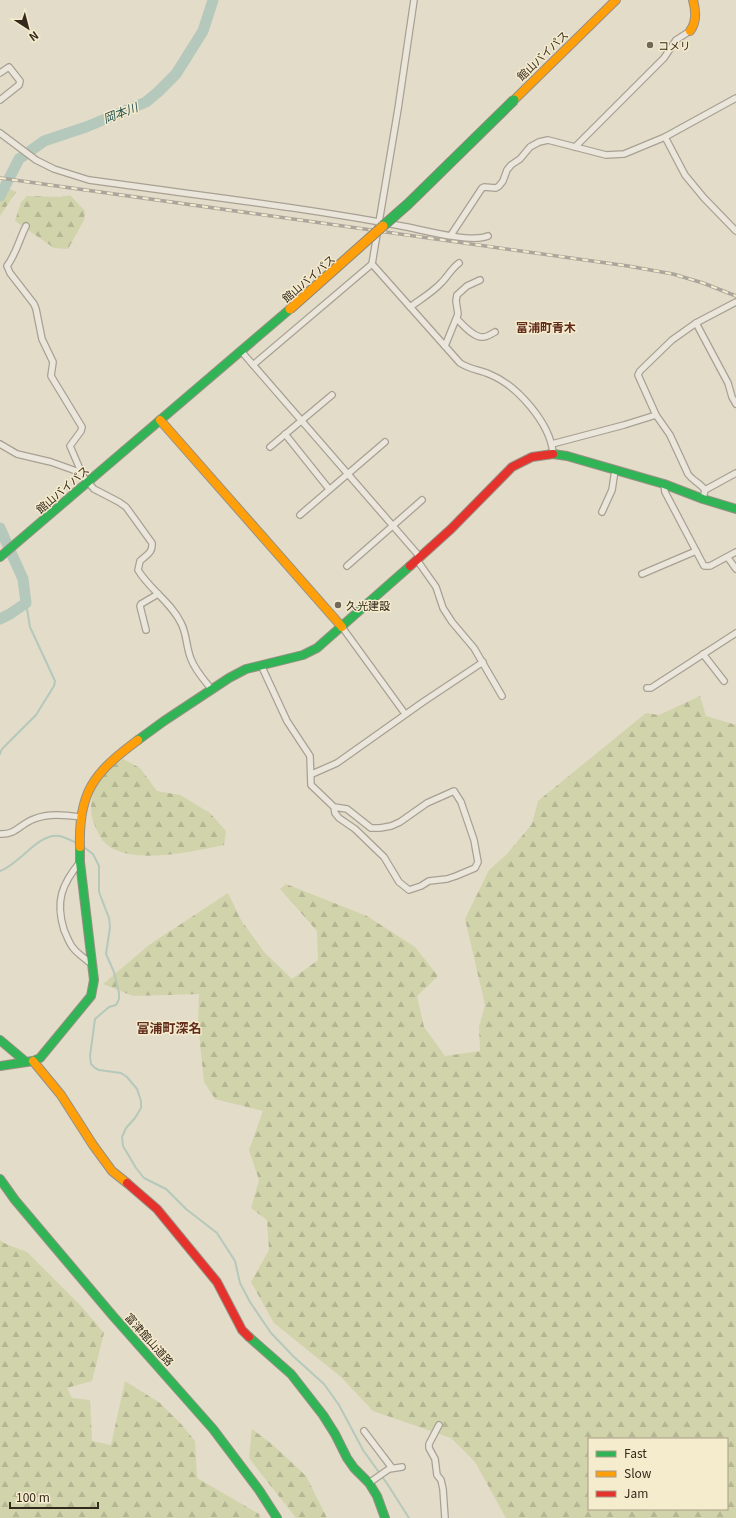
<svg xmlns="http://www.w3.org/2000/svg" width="736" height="1518" font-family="Georgia,'Noto Sans JP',serif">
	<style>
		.forest { fill: url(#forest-firs); fill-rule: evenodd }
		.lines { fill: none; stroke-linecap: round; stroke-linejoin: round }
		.stream { stroke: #b5c8bc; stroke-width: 2 }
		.river { stroke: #b5c8bc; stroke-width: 11 }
		.street-casing { stroke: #a8a093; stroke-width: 8 }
		.fast-casing { stroke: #979083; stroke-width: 10 }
		.slow-casing { stroke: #979083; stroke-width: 10 }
		.jam-casing { stroke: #979083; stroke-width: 10 }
		.street { stroke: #ebe6db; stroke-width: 5.5 }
		.fast { stroke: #30b455; stroke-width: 8 }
		.slow { stroke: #ff9f0a; stroke-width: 8 }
		.jam { stroke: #e5322d; stroke-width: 8 }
		.rail-casing { stroke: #aaa69c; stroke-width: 3.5 }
		.rail { stroke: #f5ebcd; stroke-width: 2; stroke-dasharray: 6; stroke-linecap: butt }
		.fast-bridge-casing { stroke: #8d8679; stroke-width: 11; stroke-linecap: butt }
		.slow-bridge-casing { stroke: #8d8679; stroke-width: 11; stroke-linecap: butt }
		.fast-bridge { stroke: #30b455; stroke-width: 9 }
		.slow-bridge { stroke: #ff9f0a; stroke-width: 9 }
		.poi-dot { fill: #726859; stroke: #f5ebcd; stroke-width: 1.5 }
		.labels { text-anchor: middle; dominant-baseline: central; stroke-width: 3; stroke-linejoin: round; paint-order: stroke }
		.poi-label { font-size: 11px; fill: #35291c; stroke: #f5ebcd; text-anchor: start }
		.street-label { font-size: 11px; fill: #35291c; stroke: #f5ebcd }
		.water-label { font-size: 12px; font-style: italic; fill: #2a5554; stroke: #f5ebcd }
		.neighbourhood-label { font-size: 12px; font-weight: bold; fill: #622c1b; stroke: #f5ebcd }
		.quarter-label { font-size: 13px; font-weight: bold; fill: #622c1b; stroke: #f5ebcd }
	</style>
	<defs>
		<pattern id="forest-firs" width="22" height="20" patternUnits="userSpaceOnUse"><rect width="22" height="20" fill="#d1d3ab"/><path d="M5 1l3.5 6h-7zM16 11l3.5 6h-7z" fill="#b4b593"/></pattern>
	</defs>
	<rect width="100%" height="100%" fill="#e3dcc9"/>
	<g class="forest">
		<polygon points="0,184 16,192 0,216"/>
		<polygon points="70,195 85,211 84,220 68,249 54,248 15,221 21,202 27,196 61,197"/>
		<path d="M700,696L706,716L736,725V1518H506L475,1462L451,1438L373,1411L341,1377L274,1323L251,1282L269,1250L267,1220L251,1208L259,1180L249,1150L263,1111L215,1099L204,1082L198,1024L199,994L133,996L103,984L149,945L228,893L241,920L264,952L292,979L318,960L317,931L280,889L286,884L367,916L415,947L438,976L417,996L424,1027L445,1056L480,1051L479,1027L485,1005L465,919L489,870L507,854L532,824L538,801L646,713L659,715ZM589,1439H727V1509H589Z"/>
		<path d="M123,759L140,768L157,791L180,795L210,813L226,831L224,845C194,851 121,869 101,838C97,832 94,823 92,818C89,805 94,790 97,778Z"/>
		<polygon points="0,1240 6,1244 27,1252 81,1306 104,1333 92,1381 67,1388 72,1398 90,1400 92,1441 111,1445 125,1381 160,1403 181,1424 195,1441 197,1478 259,1514 260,1518 0,1518"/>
		<polygon points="252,1429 273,1445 306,1476 327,1518 296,1518 249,1458"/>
	</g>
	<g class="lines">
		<g class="stream">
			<polyline points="0,754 2,749 36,715 54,686 55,681 30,627 26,603"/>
			<polyline points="81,845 93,854 99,866 99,892 109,918 110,927 106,954 114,972 119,993 119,999 116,1005 109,1007 95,1019 90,1056 91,1064 95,1068 99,1070 121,1073 127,1077 137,1089 141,1101 141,1108 135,1118 126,1128 122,1137 123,1146 136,1168 144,1178 166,1189 186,1209 217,1233 235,1261 240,1283 250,1302 271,1333 293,1356 324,1384 339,1405 363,1450 388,1485 409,1518"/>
			<path d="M0,871C20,864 38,833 59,836C65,837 72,841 77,843"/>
		</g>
		<g class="river">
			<polyline points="0,196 19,159 44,141 86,127 146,102 158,92 176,74 203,31 213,0"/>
			<polyline points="0,528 23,579 26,603 10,614 0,619"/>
		</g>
		<g class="street-casing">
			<g id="street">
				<polyline points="0,73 9,67 20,81 19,85 0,100"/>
				<path d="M0,133L36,160L54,169L89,180C195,195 302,207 407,227C426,231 472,243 488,236"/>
				<polyline points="665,137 685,175 704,198 736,231"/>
				<polyline points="575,147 664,58 676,40 690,31"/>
				<path d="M26,226C19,240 16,254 7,266L10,273L34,304L36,309L42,339L53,362L51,376L82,427L81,431L70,446L83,476"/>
				<polyline points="451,235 482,188 484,187 496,188 499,186 503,181 507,170 511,165 520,159 530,147 539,142 548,140 606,155 624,154 665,137 736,98"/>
				<path d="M372,264L460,363C469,369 479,370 489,374C517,385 550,423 553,453"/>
				<path d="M410,307C421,299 433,292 442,282C448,276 452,268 459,263"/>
				<path d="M457,319C463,325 474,338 483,337C487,337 491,334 495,332"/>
				<polyline points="696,323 728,383 732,397 736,404"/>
				<polyline points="445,346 458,314 456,301 457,295 467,286 480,280"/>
				<polyline points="241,351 420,557"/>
				<polyline points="253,365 372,264 398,109 414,0"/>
				<polyline points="285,434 329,489"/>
				<path d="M0,444L17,454L51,462L79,472L94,489L119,502L126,507L152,543C153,553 146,555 140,561L138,570C150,590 171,602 181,623C187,634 186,647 191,659C195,670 204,680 212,690"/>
				<polyline points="552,444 624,425 656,415"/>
				<polyline points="270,447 332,395"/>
				<polyline points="664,484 665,492 704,566 710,566 736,552"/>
				<path d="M705,490C700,483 693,481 688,474L670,435L656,415L638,375L640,371L672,340L696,323L736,302"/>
				<polyline points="703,499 705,490 736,473"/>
				<polyline points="602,512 612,490 615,470"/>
				<polyline points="300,515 385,442"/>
				<polyline points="728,558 736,569"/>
				<polyline points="417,560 436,587 443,608 452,622 474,648 502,696"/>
				<polyline points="347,566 422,500"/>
				<polyline points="642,574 696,551"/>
				<polyline points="342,627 403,711"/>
				<polyline points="146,630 140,606 141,604 158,594"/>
				<polyline points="703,654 724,681"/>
				<polyline points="261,665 287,721 310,756 311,785 334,807 335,813 339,818 355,829 384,857 399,882 409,890 421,886 429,881 447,879 456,876 475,868 478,862 474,840 461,802 454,791 427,803 400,822 391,826 380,828 371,828 347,809 334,807"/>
				<polyline points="647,688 651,688 736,633"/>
				<polyline points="312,774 337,763 423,702 483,662"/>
				<path d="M0,834C16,835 20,824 34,819C49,813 65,815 81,817"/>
				<path d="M80,862C62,884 55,901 64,930C67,936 69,944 74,949C79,955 87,960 93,965"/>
				<polyline points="439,1425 429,1444 429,1448 435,1459 437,1475 441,1480 443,1489 445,1518"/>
				<polyline points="364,1431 392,1468"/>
				<polyline points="369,1483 389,1469 402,1467"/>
			</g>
		</g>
		<g class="fast-casing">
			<g id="fast">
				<polyline points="553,454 567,456 664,484 703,499 736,509"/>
				<polyline points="0,557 290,309"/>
				<polyline points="138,740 164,721 229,678 246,669 303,655 317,648 410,566"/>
				<polyline points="0,1040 26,1062"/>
				<polyline points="0,1066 33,1061 40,1058 91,996 94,980 80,862 80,847"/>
				<polyline points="0,1179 15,1200 113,1316 213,1429 259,1490 277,1518"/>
				<polyline points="249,1337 291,1374 323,1415 335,1434 347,1458 354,1468 369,1483 377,1496 385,1518"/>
			</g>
		</g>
		<g class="slow-casing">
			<g id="slow">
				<path d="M690,31C697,22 696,11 693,0"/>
				<polyline points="514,100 616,0"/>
				<polyline points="160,420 342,627"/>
				<path d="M80,847C78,791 95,772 138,740"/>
				<polyline points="33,1061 61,1095 93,1145 112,1171 127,1183"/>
			</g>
		</g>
		<g class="jam-casing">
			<g id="jam">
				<polyline points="410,566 451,529 512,467 532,457 553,454"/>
				<polyline points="127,1183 157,1209 217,1282 242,1330 249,1337"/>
			</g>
		</g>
		<use href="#street" class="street"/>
		<use href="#fast" class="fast"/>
		<use href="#slow" class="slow"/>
		<use href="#jam" class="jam"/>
		<g class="rail-casing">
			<polyline id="rail" points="0,178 628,266 673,274 703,283 736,296"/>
		</g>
		<use href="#rail" class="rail"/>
		<g class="fast-bridge-casing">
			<polyline id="fast-bridge" points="383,226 408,204 514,100"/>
		</g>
		<g class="slow-bridge-casing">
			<polyline id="slow-bridge" points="290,309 383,226"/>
		</g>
		<use href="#fast-bridge" class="fast-bridge"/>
		<use href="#slow-bridge" class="slow-bridge"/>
	</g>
	<g class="poi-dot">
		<circle cx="650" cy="45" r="4"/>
		<circle cx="338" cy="605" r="4"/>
	</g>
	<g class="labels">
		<g class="poi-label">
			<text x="658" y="45">コメリ</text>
			<text x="346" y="605">久光建設</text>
		</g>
		<g class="street-label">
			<text transform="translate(542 55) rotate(-44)">館山バイパス</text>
			<text transform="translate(308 278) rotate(-41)">館山バイパス</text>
			<text transform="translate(62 489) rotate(-41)">館山バイパス</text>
			<text transform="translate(150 1339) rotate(48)">富津館山道路</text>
		</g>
		<g class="water-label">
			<text transform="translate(120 112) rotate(-21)">岡本川</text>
		</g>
		<g class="neighbourhood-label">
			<text x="546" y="326">富浦町青木</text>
		</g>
		<g class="quarter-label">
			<text x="169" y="1027">富浦町深名</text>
		</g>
	</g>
	<rect x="588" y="1438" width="140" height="72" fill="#f5ebcd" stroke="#a89d86"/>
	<rect x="596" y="1451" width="20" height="6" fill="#30b455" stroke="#a89d86"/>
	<text x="624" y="1458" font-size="12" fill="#35291c">Fast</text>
	<rect x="596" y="1471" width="20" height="6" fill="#ff9f0a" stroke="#a89d86"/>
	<text x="624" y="1478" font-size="12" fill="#35291c">Slow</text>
	<rect x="596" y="1491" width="20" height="6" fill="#e5322d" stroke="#a89d86"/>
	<text x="624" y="1498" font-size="12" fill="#35291c">Jam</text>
	<g transform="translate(28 28) rotate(144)" stroke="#f5ebcd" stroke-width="3" paint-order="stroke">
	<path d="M0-3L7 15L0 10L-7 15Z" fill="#35291c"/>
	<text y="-6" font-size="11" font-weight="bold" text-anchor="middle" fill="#35291c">N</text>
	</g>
	<path d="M10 1502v6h88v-6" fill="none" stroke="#35291c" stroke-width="2"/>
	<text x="16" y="1502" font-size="12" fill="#35291c" stroke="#f5ebcd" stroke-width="3" paint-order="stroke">100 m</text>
</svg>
